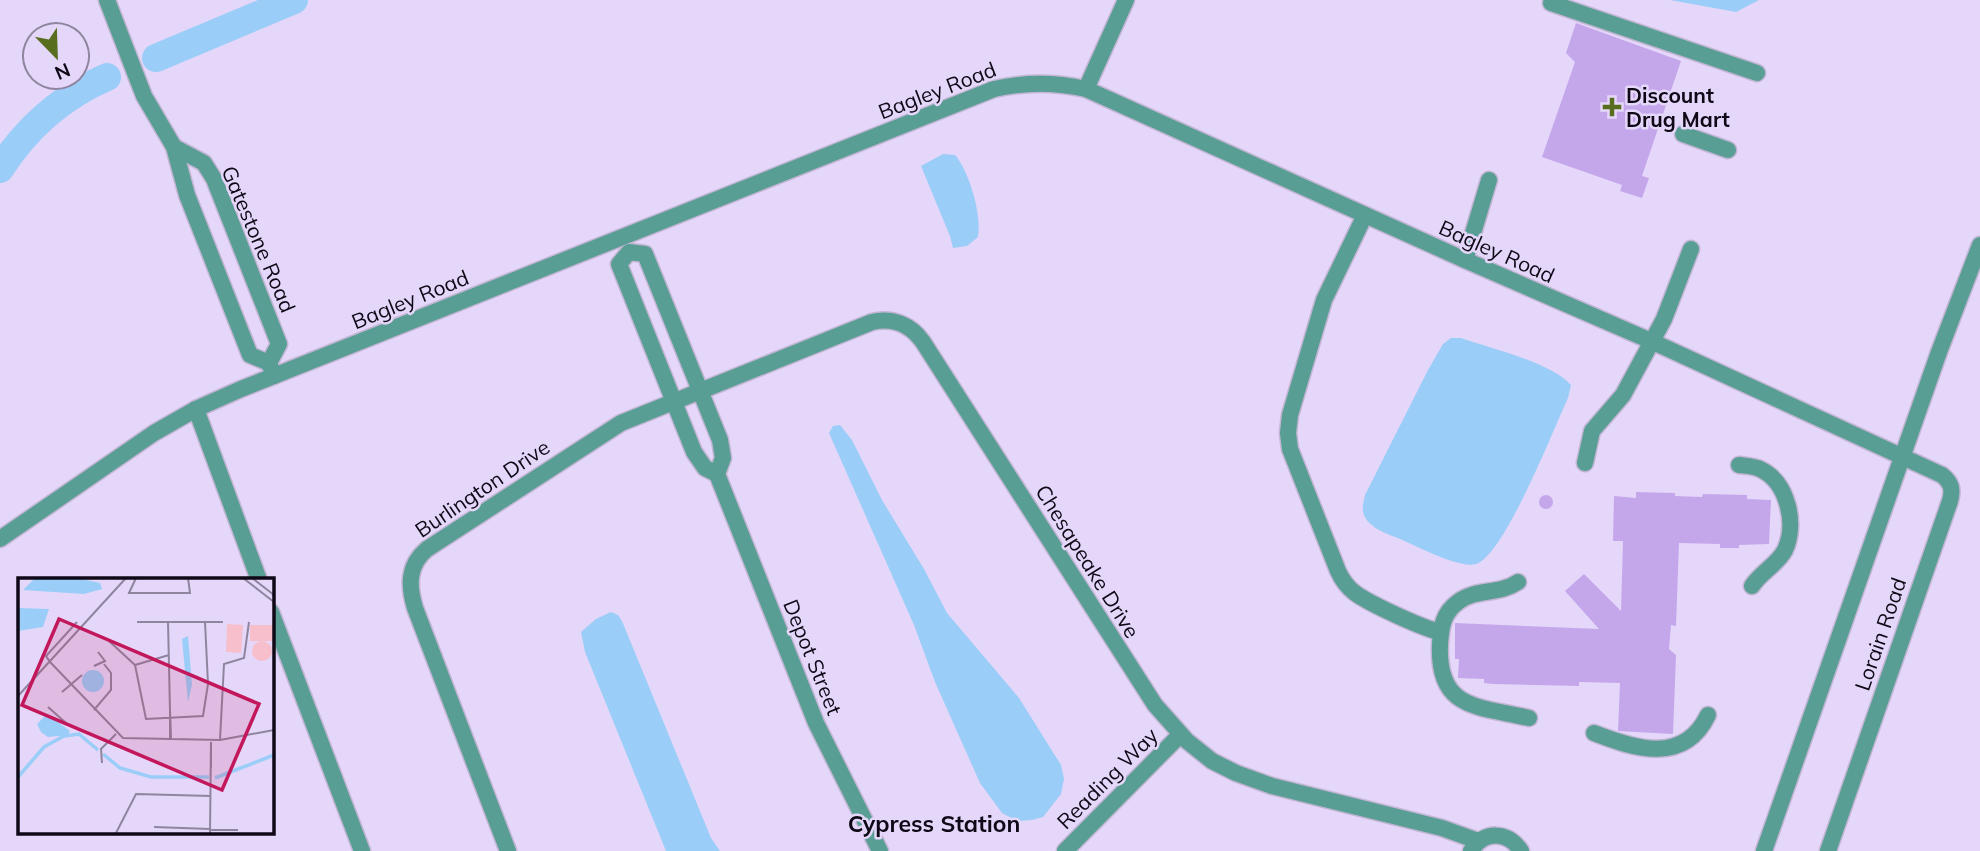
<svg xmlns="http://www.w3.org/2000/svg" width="1980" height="851" font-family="Mulish,sans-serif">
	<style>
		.water { fill: #9acdf7 }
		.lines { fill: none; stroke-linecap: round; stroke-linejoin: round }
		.river { stroke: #9acdf7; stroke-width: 28 }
		.building { fill: #c4a7eb }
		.minor-casing { stroke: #c3b6d5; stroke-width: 19 }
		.minor { stroke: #599e94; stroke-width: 16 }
		.poi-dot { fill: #586e1e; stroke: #e5d7f9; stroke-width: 2.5 }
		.labels { text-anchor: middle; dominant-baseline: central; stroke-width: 5; stroke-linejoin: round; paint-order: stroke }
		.street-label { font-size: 21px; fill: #0f0917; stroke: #e5d7f9 }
		.poi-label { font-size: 21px; font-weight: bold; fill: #0f0917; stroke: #e5d7f9; text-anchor: start }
		.neighbourhood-label { font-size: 23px; font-weight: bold; fill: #0f0917; stroke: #e5d7f9 }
		.inset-river { fill: none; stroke: #9acdf7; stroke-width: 3.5 }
		.inset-road { fill: none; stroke: #8f859f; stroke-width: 2 }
		.view { fill: #c2185b; fill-opacity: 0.15; stroke: #c2185b; stroke-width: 3.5 }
		.inset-edge { fill: none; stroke: #0f0917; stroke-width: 3.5 }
	</style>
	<rect width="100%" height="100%" fill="#e5d7f9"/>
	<g class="water">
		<polygon points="1670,0 1759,0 1736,12"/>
		<path d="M943,154L955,155C969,171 982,215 978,237L967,246L953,248L950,236L921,166Z"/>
		<path d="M1451,338H1461C1490,348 1552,363 1571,385L1568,398C1554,428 1504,556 1476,564C1459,569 1417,546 1400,539C1388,534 1365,527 1363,511C1362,507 1364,500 1365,495L1428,370L1443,344Z"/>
		<polygon points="840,425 852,440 882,500 924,569 947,613 1019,698 1061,765 1064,779 1061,794 1043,817 1032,820 1017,821 1002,813 980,783 935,682 914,625 829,433 833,426"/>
		<polygon points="611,612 618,615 622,621 711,838 720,851 666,851 585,652 581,632 596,619"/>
	</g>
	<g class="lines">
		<g class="river">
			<polyline points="156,58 294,0"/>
			<path d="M0,169C27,127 61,97 107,77"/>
		</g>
	</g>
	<g class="building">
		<polygon points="1576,23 1681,61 1642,176 1649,178 1642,198 1620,191 1622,185 1542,157 1575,62 1566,53"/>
		<polygon points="1636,492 1675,493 1675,496 1702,497 1703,494 1747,495 1747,499 1771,500 1769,544 1739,545 1739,548 1720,548 1720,544 1679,543 1676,626 1671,625 1669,649 1676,655 1673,734 1618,731 1620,683 1579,682 1579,686 1493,684 1484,683 1484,679 1458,678 1459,659 1455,659 1455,623 1599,629 1565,591 1584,574 1621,611 1623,541 1613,541 1614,496 1636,498"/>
		<circle cx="1546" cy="502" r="7"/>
	</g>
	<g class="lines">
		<g class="minor-casing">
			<g id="minor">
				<polyline points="107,0 144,96 174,147 187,195 250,355 269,363 274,376"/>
				<polyline points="1551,3 1757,73"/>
				<polyline points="1086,89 1126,0"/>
				<polyline points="1683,134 1728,150"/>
				<polyline points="174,147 204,163 214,179 279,344 269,363"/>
				<path d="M1365,215L1324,300L1290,415L1288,433L1290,449L1338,571C1342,580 1347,587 1355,593C1370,604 1422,628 1440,632"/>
				<polygon points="629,252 645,254 720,440 723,458 717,474 705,468 694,452 619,264"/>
				<polyline points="1465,260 1489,180"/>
				<polyline points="196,409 259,580"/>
				<polyline points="1585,463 1592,431 1623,395 1664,319 1691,249"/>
				<path d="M1739,465C1746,466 1754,466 1760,469C1788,482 1797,524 1785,550C1777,565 1761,572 1752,586"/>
				<polyline points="717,474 816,723 880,851"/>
				<path d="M0,539L154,433L196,409L241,389L994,89C1026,82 1053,82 1086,89L1465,260L1651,341L1942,475C1952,483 1953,490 1950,501L1828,851"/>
				<path d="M1518,582C1499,595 1476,588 1458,602C1443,613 1441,627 1440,644C1437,710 1478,706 1529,718"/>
				<polyline points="271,612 362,851"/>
				<path d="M1594,733C1635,749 1684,765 1708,715"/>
				<path d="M508,851L415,608C408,585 408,565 427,549L621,423L872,322C893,317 911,325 923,342L1155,705L1187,741L1212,761L1236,773L1272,786L1442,828L1478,841"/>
				<polyline points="1065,851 1180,735"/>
				<path d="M1471,851C1484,830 1508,831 1521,851"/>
				<polyline points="1764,851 1939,352 1980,245"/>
			</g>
		</g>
		<use href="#minor" class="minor"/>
	</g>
	<path class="poi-dot" d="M1608.5 96.5h7v7h7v7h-7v7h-7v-7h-7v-7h7z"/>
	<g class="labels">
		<g class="street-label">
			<text transform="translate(937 90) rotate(-21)">Bagley Road</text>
			<text transform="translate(259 239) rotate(67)">Gatestone Road</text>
			<text transform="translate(1497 251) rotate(24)">Bagley Road</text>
			<text transform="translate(410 299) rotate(-22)">Bagley Road</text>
			<text transform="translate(482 488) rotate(-34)">Burlington Drive</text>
			<text transform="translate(1088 561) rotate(58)">Chesapeake Drive</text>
			<text transform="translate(1880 634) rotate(-71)">Lorain Road</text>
			<text transform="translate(813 657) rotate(68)">Depot Street</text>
			<text transform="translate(1107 778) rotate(-45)">Reading Way</text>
		</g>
		<g class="poi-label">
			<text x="1626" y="95">Discount<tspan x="1626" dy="24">Drug Mart</tspan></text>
		</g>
		<g class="neighbourhood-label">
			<text x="934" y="823">Cypress Station</text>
		</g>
	</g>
	<g transform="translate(18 578)">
		<rect width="256" height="256" fill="#e5d7f9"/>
		<path d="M209,46L225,47L223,75L208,74ZM232,47H255V63H232ZM234 73a10 10 0 1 1 20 0a10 10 0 1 1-20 0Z" fill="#f6bfcb"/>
		<path d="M17,0H60L82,5L84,11L66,16L5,12ZM0,30L31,31L25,49L0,53ZM170,58L174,107L170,124L164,61ZM64 103a11 11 0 1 1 22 0a11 11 0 1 1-22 0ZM29,136L52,153L50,157L30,159L23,154L19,146Z" fill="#9acdf7"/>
		<path class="inset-river" d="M85,176L102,190L133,199H191M0,199L26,169L46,158L61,156L80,172M197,200L256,177"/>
		<path class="inset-road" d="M118,0L111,15H172L170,0M225,0L256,24M234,0L256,17M119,44H205M150,44L152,133M91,63L117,87L128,141L185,138L190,106L187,44M32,84L105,160L202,162L256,152M32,84L28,78L59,44M117,87L151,77M76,88L87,83L80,74M44,114L64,97M0,118L108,0M30,129L48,145M76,132L93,112V95L86,86M152,161L153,159L152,133V160M202,162L206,86L226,80L231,44M193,164V190M84,185L83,171L98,156M136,249L220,252M98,255L118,216L193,218M192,255L193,164"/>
		<path class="view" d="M41,41L241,126L204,212L4,127Z"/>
		<rect width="256" height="256" class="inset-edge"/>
	</g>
	<g transform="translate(56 56) rotate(157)"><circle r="33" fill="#e5d7f9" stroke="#8f859f" stroke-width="2"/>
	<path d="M0-5L12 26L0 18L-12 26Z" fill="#586e1e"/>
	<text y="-10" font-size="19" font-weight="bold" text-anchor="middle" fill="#0f0917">N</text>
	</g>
</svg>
